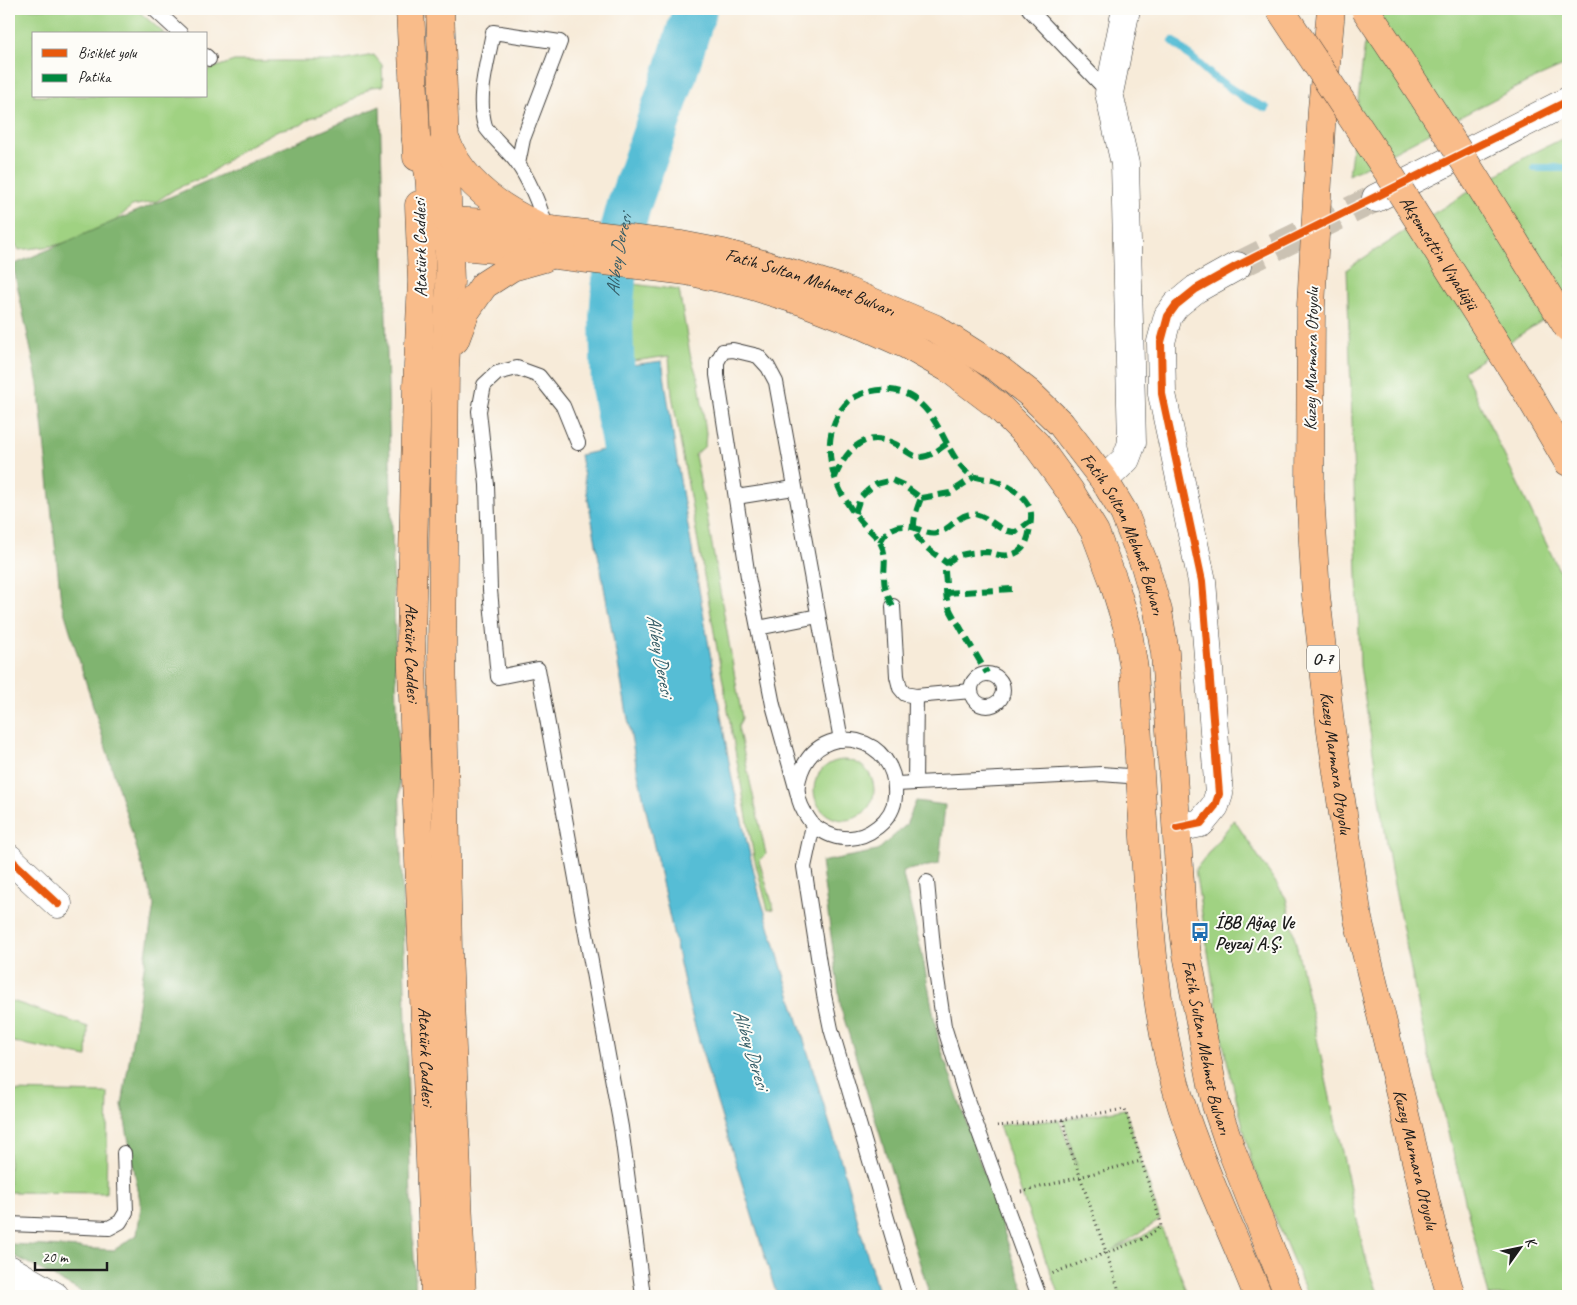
<svg xmlns="http://www.w3.org/2000/svg" width="1577" height="1305" font-family="Caveat,sans-serif">
	<style>
		.green { fill: #a0d282; stroke: #5e774f }
		.forest { fill: #80b470; stroke: #4e6846 }
		.water { fill: #57bdd5; stroke: #3a6c78 }
		.lines { fill: none; stroke-linecap: round; stroke-linejoin: round }
		.stream { stroke: #57bdd5; stroke-width: 8 }
		.river { stroke: #57bdd5; stroke-width: 44 }
		.minor-tunnel { stroke: #cbc2b3; stroke-width: 28; stroke-dasharray: 28 14; stroke-linecap: butt }
		.service-casing { stroke: #3d3b38; stroke-width: 16 }
		.minor-casing { stroke: #3d3b38; stroke-width: 29 }
		.primary-casing { stroke: #3d3b38; stroke-width: 29 }
		.motorway-casing { stroke: #3d3b38; stroke-width: 29 }
		.path { stroke: #3d3b38; stroke-width: 3; stroke-dasharray: 1 4; stroke-linecap: butt }
		.service { stroke: #fff; stroke-width: 14 }
		.minor { stroke: #fff; stroke-width: 28 }
		.primary { stroke: #f9bc8a; stroke-width: 28 }
		.motorway { stroke: #f9bc8a; stroke-width: 28 }
		.motorway-bridge-casing { stroke: #3d3b38; stroke-width: 29; stroke-linecap: butt }
		.motorway-bridge { stroke: #f9bc8a; stroke-width: 28 }
		.quiet { stroke: #00873e; stroke-width: 6; stroke-dasharray: 12 6; stroke-linecap: butt }
		.cycleway-casing { stroke: #fdfcf7; stroke-width: 11 }
		.cycleway { stroke: #e8590c; stroke-width: 8 }
		.labels { text-anchor: middle; dominant-baseline: central; stroke-width: 4; stroke-linejoin: round; paint-order: stroke }
		.shield { fill: #fdfcf7; stroke: #605f5e; stroke-width: 1 }
		.shield-label { font-size: 16px; font-weight: bold; fill: #1c1c1c }
		.street-label { font-size: 18px; fill: #1c1c1c; stroke: #fdfcf7 }
		.poi-label { font-size: 18px; font-weight: bold; fill: #1c1c1c; stroke: #fdfcf7; text-anchor: start }
		.water-label { font-size: 19px; font-style: italic; fill: #345c66; stroke: #fdfcf7 }
	</style>
	<rect width="100%" height="100%" fill="#fdfcf7"/>
	<filter id="ink" filterUnits="userSpaceOnUse"><feTurbulence type="fractalNoise" baseFrequency=".02" numOctaves="2"/><feDisplacementMap in="SourceGraphic" scale="10" xChannelSelector="R" yChannelSelector="G"/><feConvolveMatrix kernelMatrix="1 2 1 2 8 2 1 2 1" color-interpolation-filters="sRGB"/></filter>
	<filter id="wash" filterUnits="userSpaceOnUse"><feTurbulence type="fractalNoise" baseFrequency=".0096" numOctaves="4" result="noise"/><feDisplacementMap in="SourceGraphic" scale="20" xChannelSelector="R" yChannelSelector="G"/><feGaussianBlur stdDeviation="1.12" result="paint"/><feColorMatrix in="noise" values="0 0 0 0 0 0 0 0 0 0 0 0 0 0 0 0 0 1.4 0 .05"/><feComposite in="paint" operator="in"/></filter>
	<g filter="url(#wash)">
		<rect width="100%" height="100%" fill="#f7ebd9"/>
		<g class="green">
			<polygon points="9,9 136,9 165,34 34,34 34,96 206,96 206,69 208,70 234,61 341,61 374,55 382,65 383,86 371,87 349,102 330,112 310,118 301,125 278,130 243,149 206,176 175,189 157,201 132,206 111,225 86,238 52,246 19,250 9,233"/>
			<polygon points="1369,9 1568,9 1568,64 1527,82 1349,175"/>
			<polygon points="1568,136 1568,304 1464,371 1568,589 1568,1296 1489,1296 1427,1049 1391,870 1360,666 1347,269 1400,234 1529,155"/>
			<polygon points="618,282 679,290 690,354 699,382 706,433 705,446 695,455 707,516 742,718 738,727 766,854 759,861 774,909 768,910 754,857 672,395 669,356 619,363 617,299"/>
			<circle cx="844" cy="790" r="30"/>
			<polygon points="1234,820 1286,898 1365,1256 1379,1296 1308,1296 1251,1160 1222,1039 1195,870"/>
			<polygon points="9,1000 88,1027 87,1057 9,1041"/>
			<polygon points="9,1091 108,1093 106,1193 9,1192"/>
			<polygon points="1125,1109 1160,1220 1113,1250 1161,1227 1189,1296 1122,1296 1119,1289 1121,1296 1059,1296 1021,1192 999,1125 1059,1120 1077,1166 1063,1120"/>
		</g>
		<g class="forest">
			<polygon points="380,106 411,1201 416,1296 89,1296 9,1253 11,1244 114,1250 137,1235 141,1206 122,1105 154,905 61,601 38,384 13,265"/>
			<polygon points="916,801 945,805 939,864 902,871 922,954 939,1043 1026,1296 930,1296 841,1009 821,862 877,851 906,825"/>
		</g>
		<polygon class="water" points="662,361 679,474 732,779 759,893 839,1154 879,1296 777,1296 711,1083 689,1005 637,769 580,455 631,444 616,367"/>
		<g class="lines">
			<g class="stream">
				<polyline points="1173,41 1212,76 1248,100 1266,108"/>
				<polyline points="1535,168 1568,168"/>
			</g>
			<path class="river" id="s1" d="M634,505L613,387L611,318L614,280L619,242L629,205L675,74L695,9"/>
		</g>
	</g>
	<g filter="url(#ink)">
		<g class="lines">
			<polyline class="minor-tunnel" points="1237,266 1376,198"/>
			<g class="service-casing">
				<g id="service">
					<polyline points="154,9 181,34"/>
					<polyline points="1029,9 1109,93"/>
					<polyline points="206,56 209,59"/>
					<path d="M518,164L523,139L560,42L493,32C488,62 476,96 485,126C487,132 512,155 517,163C531,182 540,207 547,229"/>
					<polyline points="578,443 563,406 539,376 517,368 497,373 484,385 479,411 487,485 490,590 498,677 538,669 621,1127 643,1296"/>
					<polyline points="736,497 794,488"/>
					<polyline points="893,606 897,676 900,688 905,694 916,696 971,691"/>
					<polyline points="758,628 818,616"/>
					<circle cx="987" cy="690" r="16"/>
					<polyline points="915,783 916,696"/>
					<polyline points="896,784 1101,774 1141,777"/>
					<polyline points="798,795 773,705 758,628 748,577 717,375 717,362 723,351 733,350 758,356 768,367 776,382 841,740"/>
					<path d="M813,825C822,831 832,838 844,838C867,840 894,820 895,796C899,735 821,718 801,772C793,793 800,808 813,825L804,867L824,995L831,1029L910,1296"/>
					<polyline points="927,882 934,958 944,1026 966,1097 1039,1296"/>
					<polyline points="9,1224 109,1228 120,1222 126,1212 124,1153"/>
				</g>
			</g>
			<g class="minor-casing">
				<g id="minor">
					<polyline points="1376,198 1568,101"/>
					<polyline points="1104,480 1126,459 1132,443 1125,164 1109,93 1126,9"/>
					<polyline points="1177,828 1201,823 1215,806 1219,794 1202,581 1162,394 1161,342 1168,316 1176,305 1196,289 1237,266"/>
					<polyline points="9,858 58,904"/>
					<polyline points="9,1269 55,1296"/>
				</g>
			</g>
			<g class="primary-casing">
				<g id="primary">
					<polyline points="410,9 417,157"/>
					<polyline points="440,9 450,281 445,368 442,652 448,951 462,1296"/>
					<path d="M416,140C420,148 425,157 427,165C435,193 422,225 450,245L556,255L687,271L743,283L804,302L858,323L907,345L948,368L998,406L1036,444L1070,491L1095,532L1113,580L1127,626L1134,669C1138,741 1142,812 1147,884C1152,958 1159,1035 1182,1107C1203,1172 1233,1233 1258,1296"/>
					<path d="M447,143C462,181 498,207 534,224"/>
					<path id="s2" d="M419,205L422,281L417,387L411,640L435,1296"/>
					<path id="s3" d="M448,221L490,223L681,245L723,253L766,265L839,288L934,328L997,368L1029,393L1061,424L1104,480L1124,513L1145,566L1158,611L1165,653L1182,914L1187,954L1216,1105L1231,1149L1289,1296"/>
					<polyline points="455,340 466,311 484,285 512,267 544,258"/>
				</g>
			</g>
			<g class="motorway-casing">
				<g id="motorway">
					<path id="s4" d="M1331,9L1322,109L1311,306L1310,491L1316,595L1330,723L1358,919L1435,1240L1451,1296"/>
					<polyline points="1530,397 1568,462"/>
				</g>
			</g>
			<g class="path">
				<polyline points="1063,1120 1069,1146 1080,1176 1121,1296"/>
				<polyline points="997,1126 1059,1120 1125,1109 1160,1220 1161,1227 1143,1239 1051,1274"/>
				<polyline points="1021,1192 1141,1161"/>
			</g>
			<use href="#service" class="service"/>
			<use href="#minor" class="minor"/>
			<use href="#primary" class="primary"/>
			<use href="#motorway" class="motorway"/>
			<g class="motorway-bridge-casing">
				<g id="motorway-bridge">
					<path id="s5" d="M1280,9L1390,175L1530,397"/>
					<path d="M1365,9C1436,113 1502,221 1568,328"/>
				</g>
			</g>
			<use href="#motorway-bridge" class="motorway-bridge"/>
			<g class="quiet">
				<path d="M835,477C846,451 863,430 893,443C903,447 910,457 921,457C931,457 940,448 948,443"/>
				<polyline points="921,498 950,493 974,477"/>
				<path d="M855,513L860,498L867,491L876,484L892,480L903,485L921,498C918,506 914,516 914,525C913,542 937,555 948,564"/>
				<path d="M880,542C887,528 899,523 915,528C922,530 929,535 937,533C951,530 958,513 974,514C990,516 997,532 1016,532L1031,521"/>
				<polyline points="946,593 1013,589"/>
				<path d="M893,606C888,597 884,588 884,578C884,567 887,555 881,544C875,533 867,529 859,519C854,514 850,507 846,501C830,475 823,442 838,415C843,406 849,399 859,395C876,388 897,387 913,398C942,418 945,453 968,473C975,479 985,478 993,480C1006,484 1020,492 1027,503C1033,511 1031,519 1030,528C1028,541 1024,553 1009,555C1001,557 994,553 987,552C973,552 948,553 945,570C945,575 946,581 946,586C946,592 946,598 948,604C950,612 956,620 960,627C969,643 978,658 987,673"/>
			</g>
			<g class="cycleway-casing">
				<g id="cycleway">
					<polyline points="1177,828 1201,823 1215,806 1219,794 1202,581 1162,394 1161,342 1168,316 1176,305 1196,289 1237,266 1568,101"/>
					<polyline points="9,858 58,904"/>
				</g>
			</g>
			<use href="#cycleway" class="cycleway"/>
		</g>
	</g>
	<defs>
		<g id="bus-bare" transform="scale(1.5)"><path d="M-5-6H5V4H4V6H2V4H-2V6H-4V4H-5ZM-3.5-4V0h7V-4ZM-3.5 1.2v1.5H-2V1.2ZM2 1.2v1.5H3.5V1.2Z" fill="#1f6fb2" stroke="#fdfcf7" stroke-width="2.5" paint-order="stroke"/></g>
	</defs>
	<g fill-rule="evenodd">
		<use href="#bus-bare" x="1200" y="932"/>
	</g>
	<g class="labels">
		<rect class="shield" x="1307" y="645.5" width="32" height="27" rx="4"/>
		<g class="shield-label">
			<text x="1323" y="659">O-7</text>
		</g>
		<g class="street-label">
			<text transform="translate(420 248) rotate(-91)">Atatürk Caddesi</text>
			<text stroke="none"><textPath href="#s5" startOffset="291">Akşemsettin Viyadüğü</textPath></text>
			<text stroke="none"><textPath href="#s3" startOffset="369">Fatih Sultan Mehmet Bulvarı</textPath></text>
			<text transform="translate(1311 359) rotate(-89)">Kuzey Marmara Otoyolu</text>
			<text stroke="none"><textPath href="#s3" startOffset="789">Fatih Sultan Mehmet Bulvarı</textPath></text>
			<text stroke="none"><textPath href="#s2" startOffset="448">Atatürk Caddesi</textPath></text>
			<text stroke="none"><textPath href="#s4" startOffset="756">Kuzey Marmara Otoyolu</textPath></text>
			<text stroke="none"><textPath href="#s3" startOffset="1314">Fatih Sultan Mehmet Bulvarı</textPath></text>
			<text stroke="none"><textPath href="#s2" startOffset="852">Atatürk Caddesi</textPath></text>
			<text stroke="none"><textPath href="#s4" startOffset="1161">Kuzey Marmara Otoyolu</textPath></text>
		</g>
		<g class="poi-label">
			<text x="1215" y="922">İBB Ağaç Ve<tspan x="1215" dy="21">Peyzaj A.Ş.</tspan></text>
		</g>
		<g class="water-label">
			<text stroke="none"><textPath href="#s1" startOffset="252">Alibey Deresi</textPath></text>
			<text transform="translate(660 655) rotate(80)">Alibey Deresi</text>
			<text transform="translate(751 1049) rotate(73)">Alibey Deresi</text>
		</g>
	</g>
	<rect width="1577" height="1305" fill="none" stroke="#fdfcf7" stroke-width="30"/>
	<rect x="32" y="32" width="175" height="65" fill="#fdfcf7" stroke="#a3a29f"/>
	<rect x="42" y="49" width="25" height="8" fill="#e8590c" stroke="#a3a29f"/>
	<text x="78" y="58" font-size="15" fill="#1c1c1c">Bisiklet yolu</text>
	<rect x="42" y="74" width="25" height="8" fill="#00873e" stroke="#a3a29f"/>
	<text x="78" y="82" font-size="15" fill="#1c1c1c">Patika</text>
	<g transform="translate(1520 1248) rotate(57)" stroke="#fdfcf7" stroke-width="4" paint-order="stroke">
	<path d="M0-4L9 19L0 12L-9 19Z" fill="#1c1c1c"/>
	<text y="-8" font-size="14" font-weight="bold" text-anchor="middle" fill="#1c1c1c">K</text>
	</g>
	<path d="M35 1262v8h72v-8" fill="none" stroke="#1c1c1c" stroke-width="2.5"/>
	<text x="42" y="1262" font-size="15" fill="#1c1c1c" stroke="#fdfcf7" stroke-width="4" paint-order="stroke">20 m</text>
</svg>
